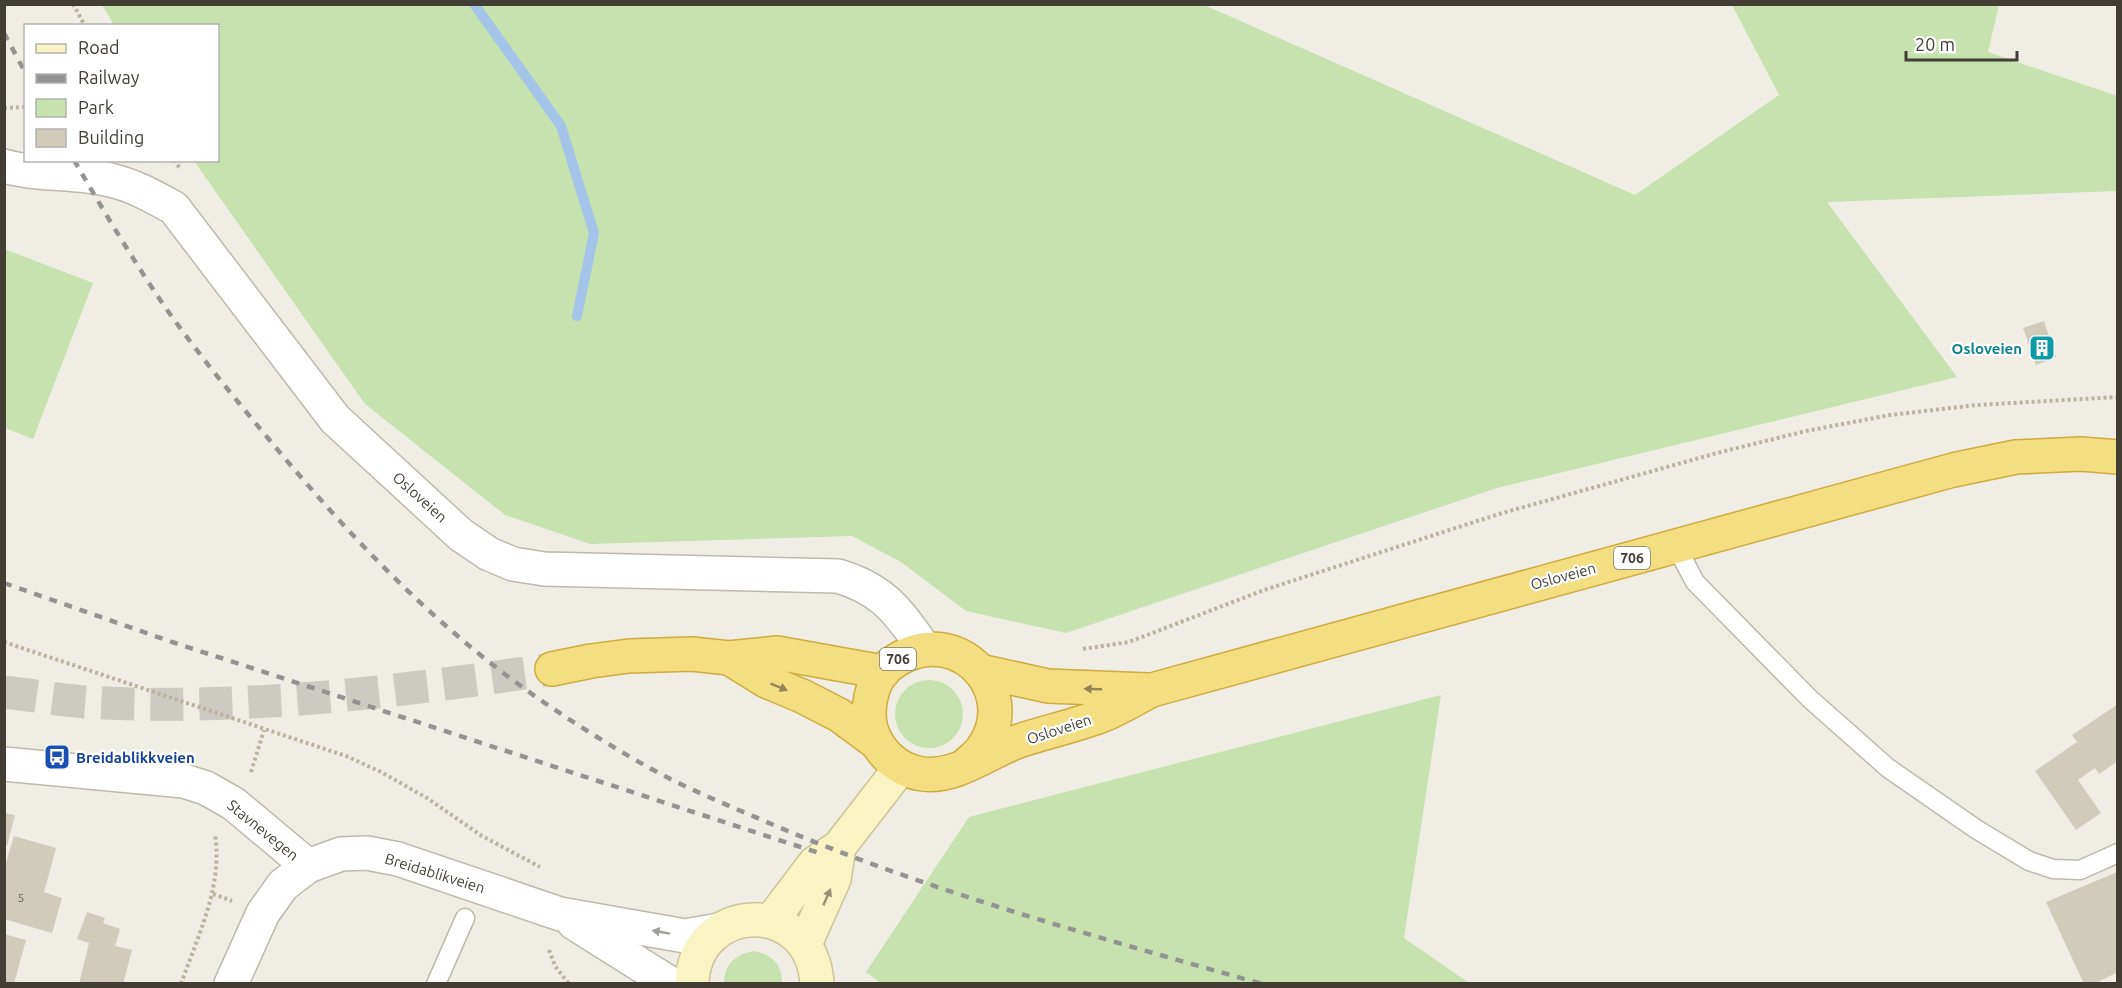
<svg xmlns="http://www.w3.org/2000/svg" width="2122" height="988" font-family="Ubuntu,sans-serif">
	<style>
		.green { fill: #c5e2af }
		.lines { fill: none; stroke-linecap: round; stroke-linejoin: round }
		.stream { stroke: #a4c5e9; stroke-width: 10 }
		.building { fill: #d1cbba }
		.trunk-tunnel { stroke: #cdcbc1; stroke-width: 33; stroke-dasharray: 33 16; stroke-linecap: butt }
		.service-casing { stroke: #beb9aa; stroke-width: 21 }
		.minor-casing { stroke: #beb9aa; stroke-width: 36 }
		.tertiary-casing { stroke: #beb9aa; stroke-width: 36 }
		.secondary-casing { stroke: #cdc596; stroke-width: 36 }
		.trunk-casing { stroke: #d0ab3e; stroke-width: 36 }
		.path { stroke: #bbb39a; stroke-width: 4; stroke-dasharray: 3 3; stroke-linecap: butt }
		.service { stroke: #fff; stroke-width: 18 }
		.minor { stroke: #fff; stroke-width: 33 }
		.tertiary { stroke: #fff; stroke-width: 33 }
		.secondary { stroke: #faf3c4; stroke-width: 33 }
		.trunk { stroke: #f4de82; stroke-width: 33 }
		.rail { stroke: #939393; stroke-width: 4.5; stroke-dasharray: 8 8; stroke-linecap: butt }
		.oneway { fill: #928657 }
		.oneway2 { fill: #958f75 }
		.oneway3 { fill: #a09e9a }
		.labels { text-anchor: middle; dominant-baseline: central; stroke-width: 4.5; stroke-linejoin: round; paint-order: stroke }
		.number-label { font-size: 12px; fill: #666156 }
		.shield { fill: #fff; stroke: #7b7871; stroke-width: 1.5 }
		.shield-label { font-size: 14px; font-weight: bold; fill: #423e34 }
		.culture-label { font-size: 15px; font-weight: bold; fill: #0d838f; stroke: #fff; text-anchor: end }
		.street-label { font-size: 15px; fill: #423e34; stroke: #fff }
		.transit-label { font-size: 15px; font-weight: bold; fill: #164399; stroke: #fff; text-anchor: start }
	</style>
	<rect width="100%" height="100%" fill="#f0eee4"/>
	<g class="green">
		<polygon points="102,5 1204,5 1635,195 1779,95 1732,5 1999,5 1988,52 2117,96 2117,191 1827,202 1957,377 1497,488 1066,633 966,611 901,562 852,536 590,544 505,515 365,404 194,161 218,160 218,26 114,25"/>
		<polygon points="4,249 93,283 33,439 5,428"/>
		<circle cx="929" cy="714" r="34"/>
		<polygon points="1441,695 1404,938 1469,983 882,984 866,972 969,817"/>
		<path d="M754,951C772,955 782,964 782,983H724C724,964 736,954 754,951Z"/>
	</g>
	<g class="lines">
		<polyline class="stream" points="474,4 561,126 594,233 577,316"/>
	</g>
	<g class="building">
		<polygon points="2044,321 2056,357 2036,365 2023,328"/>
		<polygon points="2118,704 2118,761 2099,774 2095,768 2078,780 2101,813 2076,830 2035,771 2077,742 2072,735"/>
		<polygon points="4,813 15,815 7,846 4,845"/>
		<polygon points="14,836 56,848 44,892 62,898 52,933 4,919 4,869"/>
		<polygon points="2117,872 2118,972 2094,984 2084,984 2046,902"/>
		<polygon points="87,912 105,918 103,923 120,929 115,946 132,950 123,984 79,984 89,943 77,939"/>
		<polygon points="4,934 26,940 14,984 4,984"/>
	</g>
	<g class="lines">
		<path class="trunk-tunnel" d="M4,692C31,695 59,700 86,702C242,711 398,692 552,669"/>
		<g class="service-casing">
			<g id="service">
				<polyline points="1676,546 1695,582 1810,699 1888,768 1976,829 2029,861 2053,869 2080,870 2118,853"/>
				<polyline points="436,984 465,918"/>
			</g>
		</g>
		<g class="minor-casing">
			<path id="minor" d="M4,166C39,176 75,171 110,180C133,185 154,197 174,208L335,419L461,535L489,554L513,564L544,569L838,576C885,590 898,612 925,649"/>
		</g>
		<g class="tertiary-casing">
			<g id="tertiary">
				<polyline points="4,764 184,781 206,788 234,804 308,866"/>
				<polyline points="574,923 671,984"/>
				<polyline points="231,984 263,913 283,885 308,866 341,854 367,853 398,859 560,914 685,936 719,930"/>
			</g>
		</g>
		<g class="secondary-casing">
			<g id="secondary">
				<polyline points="771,921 815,863 839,847 901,767"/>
				<polyline points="805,944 834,879 839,847"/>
				<path d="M692,984C694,901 812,896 817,984"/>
			</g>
		</g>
		<g class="trunk-casing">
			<g id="trunk">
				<polyline points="729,658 766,681 802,696 839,715 877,743"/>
				<polyline points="552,669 591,661 629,656 692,654 729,658 777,653 883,672"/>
				<polyline points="980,671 1048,686 1147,690"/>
				<path d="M966,765C971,760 978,755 982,749C1026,688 949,613 885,669C871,683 866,710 871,729C878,752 898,771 923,774C956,778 987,753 1016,742C1045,732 1075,726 1103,715C1120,708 1136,698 1152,690L1953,470L2016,457L2081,454L2118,457"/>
			</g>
		</g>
		<g class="path">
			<polyline points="73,4 85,26"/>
			<polyline points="4,108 26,107"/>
			<polyline points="174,160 181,170"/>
			<polyline points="4,642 346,756 381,772 427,798 482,836 540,867"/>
			<polyline points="1083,649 1129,642 1264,590 1499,514 1717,453 1806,431 1890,415 1977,405 2118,397"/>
			<polyline points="251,772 264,730"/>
			<polyline points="213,894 232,901"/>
			<polyline points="549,950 555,966 569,984"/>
			<path d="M181,984C198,935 223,887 215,834"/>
		</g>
		<use href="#service" class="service"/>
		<use href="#minor" class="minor"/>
		<use href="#tertiary" class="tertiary"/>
		<use href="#secondary" class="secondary"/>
		<use href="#trunk" class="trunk"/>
		<g class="rail">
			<polyline points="4,33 26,74"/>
			<path d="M74,160C103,210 133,260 165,307C201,358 242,407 282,455C337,520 395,583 460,638C517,687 581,729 646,766C687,789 732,807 776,826C933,893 1098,937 1262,984"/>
			<polyline points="4,583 172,642 819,853"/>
		</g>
	</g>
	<defs><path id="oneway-solid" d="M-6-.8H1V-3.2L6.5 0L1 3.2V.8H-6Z" transform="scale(1.5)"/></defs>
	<g class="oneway">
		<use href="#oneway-solid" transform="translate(779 687) rotate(22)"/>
		<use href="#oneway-solid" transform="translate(1093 689) rotate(-178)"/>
	</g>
	<use class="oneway2" href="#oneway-solid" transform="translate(827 897) rotate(-66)"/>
	<use class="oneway3" href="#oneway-solid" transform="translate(661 932) rotate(-170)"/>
	<defs>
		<g id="building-square" transform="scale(1.35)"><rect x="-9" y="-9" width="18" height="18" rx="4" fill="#0f9aa8" stroke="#fff"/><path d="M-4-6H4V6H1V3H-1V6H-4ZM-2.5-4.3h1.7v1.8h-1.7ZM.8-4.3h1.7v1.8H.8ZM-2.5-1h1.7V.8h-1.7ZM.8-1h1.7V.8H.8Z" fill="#fff"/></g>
		<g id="bus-square" transform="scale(1.35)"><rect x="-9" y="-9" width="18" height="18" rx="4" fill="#1a4fb4" stroke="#fff"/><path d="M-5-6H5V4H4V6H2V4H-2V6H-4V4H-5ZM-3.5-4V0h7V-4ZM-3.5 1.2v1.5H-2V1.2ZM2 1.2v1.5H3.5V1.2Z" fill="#fff"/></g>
	</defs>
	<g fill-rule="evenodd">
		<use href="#building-square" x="2042" y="348"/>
		<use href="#bus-square" x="57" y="757"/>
	</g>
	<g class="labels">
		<g class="number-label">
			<text x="21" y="897">5</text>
		</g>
		<g class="shield">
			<rect x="1614" y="547" width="36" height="22" rx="4.5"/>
			<rect x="880" y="648" width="36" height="22" rx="4.5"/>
		</g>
		<g class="shield-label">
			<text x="1632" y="558">706</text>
			<text x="898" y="659">706</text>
		</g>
		<g class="culture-label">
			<text x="2022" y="348">Osloveien</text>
		</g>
		<g class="street-label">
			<text transform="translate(420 497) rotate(42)">Osloveien</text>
			<text transform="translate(1563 576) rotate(-15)">Osloveien</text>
			<text transform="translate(1059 729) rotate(-18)">Osloveien</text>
			<text transform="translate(263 830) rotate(39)">Stavnevegen</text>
			<text transform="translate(435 873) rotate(17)">Breidablikveien</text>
		</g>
		<g class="transit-label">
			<text x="76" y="757">Breidablikkveien</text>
		</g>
	</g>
	<rect width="2122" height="988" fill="none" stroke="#423e34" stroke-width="12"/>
	<rect x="24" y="24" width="195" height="138" fill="#ffffff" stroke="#b3b2ae" stroke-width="1.5"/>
	<rect x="36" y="44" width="30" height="9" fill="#faf3c4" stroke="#b3b2ae" stroke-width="1.5"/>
	<text x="78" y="54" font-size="18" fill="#423e34">Road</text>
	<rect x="36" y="74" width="30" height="9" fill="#939393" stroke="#b3b2ae" stroke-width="1.5"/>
	<text x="78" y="84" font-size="18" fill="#423e34">Railway</text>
	<rect x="36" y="99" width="30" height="18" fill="#c5e2af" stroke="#b3b2ae" stroke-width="1.5"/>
	<text x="78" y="114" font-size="18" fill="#423e34">Park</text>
	<rect x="36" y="129" width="30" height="18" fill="#d1cbba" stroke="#b3b2ae" stroke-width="1.5"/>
	<text x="78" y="144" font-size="18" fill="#423e34">Building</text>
	<path d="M1906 51v9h111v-9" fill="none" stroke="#423e34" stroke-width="3"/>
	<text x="1915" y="51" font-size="18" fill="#423e34" stroke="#ffffff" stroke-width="4.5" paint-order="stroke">20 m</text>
</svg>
